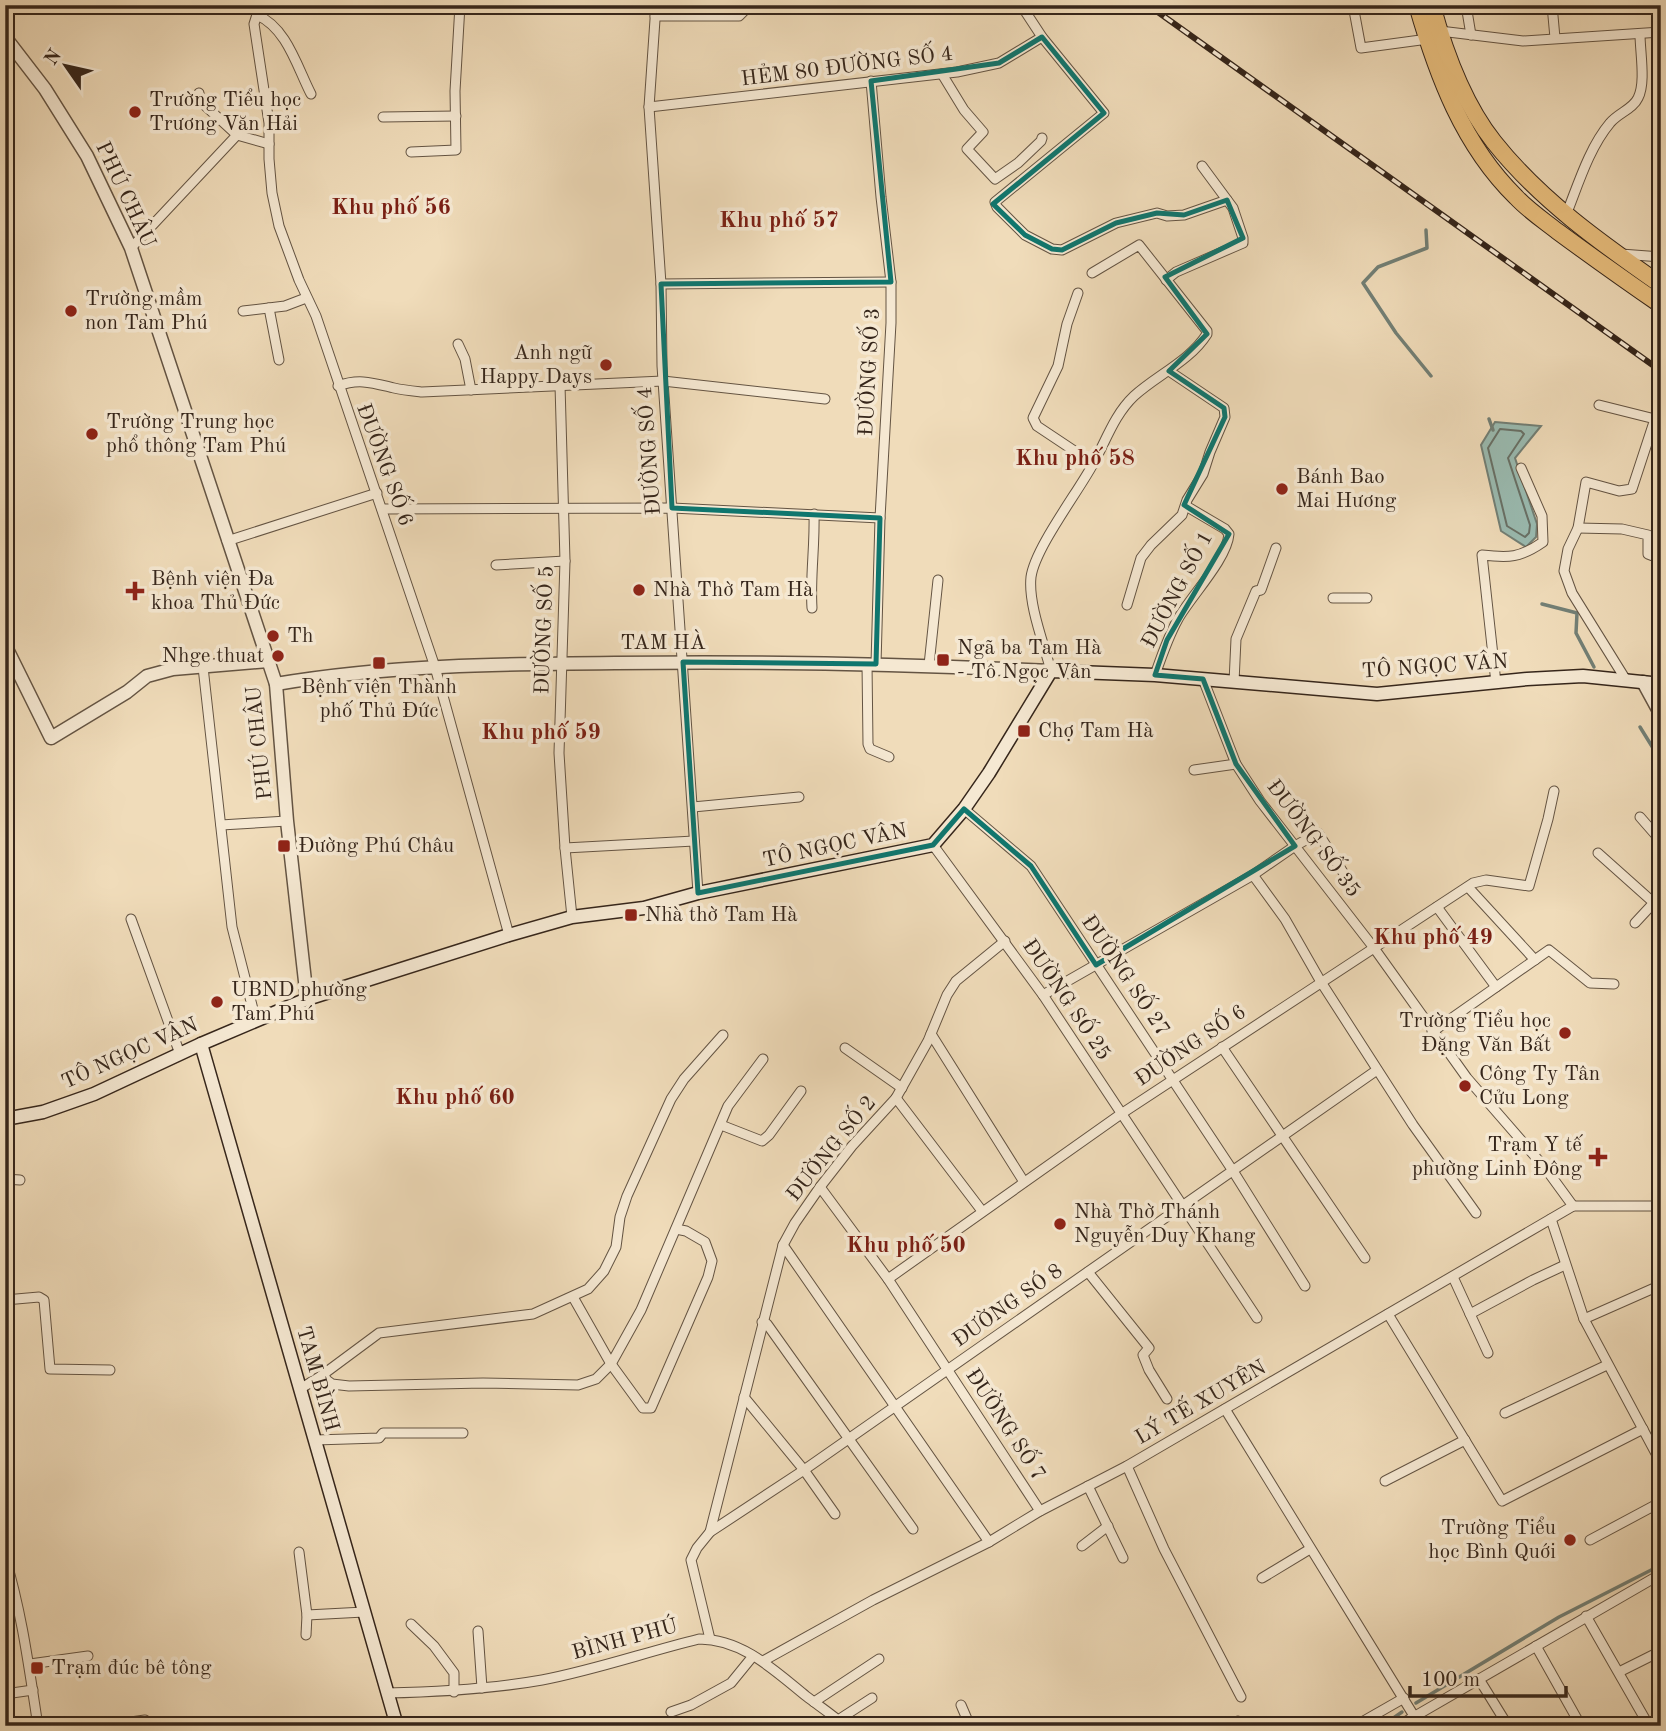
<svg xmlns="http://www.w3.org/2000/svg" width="1666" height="1731" font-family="'Old Standard TT',serif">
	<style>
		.water { fill: #9abbb1; stroke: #727f75; stroke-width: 2 }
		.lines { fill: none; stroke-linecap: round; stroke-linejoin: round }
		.shore { stroke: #687066; stroke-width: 2 }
		.stream { stroke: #727f75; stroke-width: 3.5 }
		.minor-casing { stroke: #645443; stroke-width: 11 }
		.tertiary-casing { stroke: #645443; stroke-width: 15 }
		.secondary-casing { stroke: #36261b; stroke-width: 15 }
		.trunk-casing { stroke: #36261b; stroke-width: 18 }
		.minor { stroke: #f5e8d2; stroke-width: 9 }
		.tertiary { stroke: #f5e8d2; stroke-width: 12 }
		.secondary { stroke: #f5e8d2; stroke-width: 12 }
		.trunk { stroke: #e8be7d; stroke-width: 16 }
		.rail-casing { stroke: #36261b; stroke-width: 6 }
		.rail { stroke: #f5e8d2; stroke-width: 3.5; stroke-dasharray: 10; stroke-linecap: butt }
		.marked { fill: none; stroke: #0f766e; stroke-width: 5; stroke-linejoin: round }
		.poi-dot { fill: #8f2418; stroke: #f5e8d2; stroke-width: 2.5 }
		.labels { text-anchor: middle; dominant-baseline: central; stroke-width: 7; stroke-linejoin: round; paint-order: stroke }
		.street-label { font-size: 21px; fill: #36261b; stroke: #f5e8d2 }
		.poi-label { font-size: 21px; fill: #36261b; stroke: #f5e8d2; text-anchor: start }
		.neighbourhood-label { font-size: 23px; font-weight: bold; fill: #7a1f14; stroke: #f5e8d2 }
	</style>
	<rect width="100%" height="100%" fill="#f0dcba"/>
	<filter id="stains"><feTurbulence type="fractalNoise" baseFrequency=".00286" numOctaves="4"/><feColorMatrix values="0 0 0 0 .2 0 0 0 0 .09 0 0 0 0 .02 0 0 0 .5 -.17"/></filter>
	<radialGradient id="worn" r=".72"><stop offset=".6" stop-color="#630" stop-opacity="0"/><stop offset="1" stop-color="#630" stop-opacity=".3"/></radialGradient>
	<polygon class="water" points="1495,422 1541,426 1515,458 1537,524 1536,537 1526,547 1501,531 1481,445"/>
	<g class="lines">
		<polygon class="shore" points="1500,429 1521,431 1524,434 1508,458 1530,525 1529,533 1525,537 1507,526 1488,448"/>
		<g class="stream">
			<polyline points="1426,230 1427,248 1378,267 1363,283 1396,333 1431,376"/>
			<polyline points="1489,419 1493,430"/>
			<polyline points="1542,604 1577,613 1576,633 1594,667"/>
			<polyline points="1640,727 1661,761"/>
			<polyline points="1416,1703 1559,1617 1661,1565"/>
			<polyline points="1382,1726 1402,1712"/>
		</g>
		<g class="minor-casing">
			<g id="minor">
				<polyline points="260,5 254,24 269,123 269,159 272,193 279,226 299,280 316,316 435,667 509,935"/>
				<polyline points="656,5 649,107 661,284 662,366 698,893"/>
				<polyline points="1021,5 1042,37 1104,113 995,202 997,207 1025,235 1052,249 1062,250 1116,223 1157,213 1167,216 1184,215 1227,200"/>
				<polyline points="1353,5 1361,48 1428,39"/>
				<polyline points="1466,5 1471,35"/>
				<polyline points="1552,5 1555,38"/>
				<polyline points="1661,12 1661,54"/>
				<path d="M257,15C287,28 297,67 311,94"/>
				<polyline points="655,16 739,16 746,9 786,7"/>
				<polyline points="1440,31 1523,41 1661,32"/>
				<polyline points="942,74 964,110 983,132 967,149 995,179 1018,163 1041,141 1042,138"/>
				<polyline points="871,81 881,197 891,282 891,323 880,518 876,664"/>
				<polyline points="199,93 200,101 237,135"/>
				<polyline points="649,107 957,72 999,63 1042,37"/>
				<polyline points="383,117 456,116"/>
				<polyline points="411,152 456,150 455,91 460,5"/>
				<path d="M1566,215C1578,185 1589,148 1610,123C1618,113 1633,109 1638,98C1646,83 1640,52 1640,34"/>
				<polyline points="131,248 237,135 269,144"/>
				<polyline points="1621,254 1661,257"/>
				<polyline points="1166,280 1176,272 1243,243 1243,238 1233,208 1202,166"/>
				<polyline points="661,284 891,282"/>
				<polyline points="1078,293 1067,324 1058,366 1033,418 1037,426 1094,464"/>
				<polyline points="269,308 279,360"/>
				<polyline points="243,311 285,306 306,298"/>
				<polyline points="458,344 465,359 471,390"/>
				<polyline points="560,385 565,561 559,753 565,848 572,917"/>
				<path d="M338,386C359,378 373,383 394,388C403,390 413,391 422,392L663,381L825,399"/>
				<polyline points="1599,405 1655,419 1632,489 1619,491 1586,482 1578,528 1568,549 1564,571 1572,593 1626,680"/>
				<polyline points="382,509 672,508 880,518"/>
				<polyline points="1578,528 1622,529 1648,535 1648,554 1661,559"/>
				<polyline points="227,541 377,493"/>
				<polyline points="496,565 565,561"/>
				<polyline points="1333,598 1367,598"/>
				<polyline points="1127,605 1141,558 1151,545 1182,515 1187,500 1203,474 1210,452 1225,417 1224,408 1169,371"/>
				<path d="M812,608C810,577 815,546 814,514"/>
				<polyline points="867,664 868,744 870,749 889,757"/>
				<polyline points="929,665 938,580"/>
				<polyline points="203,667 232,927 256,1021"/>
				<path d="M1051,671C1044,644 1028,604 1031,577C1035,548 1078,492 1093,464C1106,441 1114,415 1134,396C1157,375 1190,361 1207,334V331L1139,245L1092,273"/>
				<path d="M1155,675C1162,655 1168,637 1178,619C1191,596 1227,559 1229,534L1225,529L1186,506"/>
				<polyline points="1203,679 1236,764 1260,801 1374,948 1467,1078 1546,1169 1573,1206"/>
				<polyline points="1234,682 1236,639 1256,591 1261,590 1276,548"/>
				<path d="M1496,683L1482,555C1509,558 1520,558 1543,542L1542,516L1521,468"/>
				<polyline points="1194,770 1236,764"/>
				<polyline points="693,807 799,797"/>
				<polyline points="964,809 1031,866 1233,1171 1305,1286"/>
				<polyline points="1640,817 1661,841"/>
				<polyline points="221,825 287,821"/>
				<polyline points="933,845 1043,995 1257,1318"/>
				<polyline points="565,848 694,841"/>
				<polyline points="1598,853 1654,903"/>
				<polyline points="1253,875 1285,919 1321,982 1413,1125 1476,1213"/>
				<polyline points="1468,887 1535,960"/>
				<polyline points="1437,907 1496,987"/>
				<polyline points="131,919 180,1054"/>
				<polyline points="1635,923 1661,895"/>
				<polyline points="1043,995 1253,875 1295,846 1318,833 1346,877"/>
				<polyline points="1432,1032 1549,950 1590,983 1614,984"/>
				<polyline points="931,1034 1024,1182"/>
				<polyline points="1222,1047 1365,1258"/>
				<polyline points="845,1048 902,1088"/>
				<polyline points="896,1098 982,1211"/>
				<polyline points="721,1125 762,1141 769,1135 801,1091"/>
				<polyline points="5,1179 20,1180"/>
				<polyline points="820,1187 888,1279 1040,1511"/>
				<polyline points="1551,1219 1584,1319 1661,1463"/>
				<polyline points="783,1245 989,1542"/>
				<polyline points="1088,1272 1149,1348 1143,1355 1149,1370 1167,1399"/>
				<polyline points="1453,1277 1488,1353"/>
				<polyline points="888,1279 1121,1114 1473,883 1486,880 1529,886 1548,819 1554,791"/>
				<polyline points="573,1297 611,1364 643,1408 651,1408 708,1277 712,1261 705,1242 686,1231 676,1229"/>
				<polyline points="5,1300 39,1297 44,1300 50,1369 110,1370"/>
				<polyline points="1388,1314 1502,1501 1643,1429"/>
				<polyline points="1470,1314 1533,1280 1565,1265"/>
				<polyline points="1584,1319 1661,1285"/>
				<polyline points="762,1322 767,1324 913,1529"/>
				<polyline points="321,1376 379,1333 533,1314 588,1289 604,1271 616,1247 620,1217 627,1196 671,1099 684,1079 723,1035"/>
				<polyline points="300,1389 321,1376 332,1384 349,1386 483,1383 578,1385 596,1379 611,1364 641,1310 728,1106 763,1059"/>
				<polyline points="744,1397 804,1470 835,1514"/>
				<polyline points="1225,1409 1414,1716"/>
				<polyline points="1505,1413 1607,1365"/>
				<polyline points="315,1440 379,1438 383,1433 463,1433"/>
				<polyline points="1127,1466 1164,1549 1241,1697"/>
				<polyline points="1385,1481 1465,1440"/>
				<polyline points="1088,1486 1123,1558"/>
				<polyline points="710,1532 783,1245 795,1223 820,1187 852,1146 896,1098 928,1041 947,995 956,981 1005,941"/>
				<polyline points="1590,1540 1661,1502"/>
				<polyline points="1082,1546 1108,1526"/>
				<polyline points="299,1552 307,1615 364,1612"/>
				<path d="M5,1557C22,1613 29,1668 38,1726"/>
				<polyline points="1262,1578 1310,1549"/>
				<polyline points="1586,1616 1649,1726"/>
				<polyline points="411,1624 434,1646 454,1673 454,1692"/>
				<polyline points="478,1631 482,1688"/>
				<polyline points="306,1635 307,1615"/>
				<polyline points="710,1639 691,1560 697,1548 710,1532 804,1470 1377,1070"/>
				<polyline points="1536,1646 1577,1719"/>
				<polyline points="763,1661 873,1600 989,1542 1040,1511 1127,1466 1573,1206 1661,1206"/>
				<polyline points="30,1664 88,1656"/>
				<polyline points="1619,1672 1661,1651"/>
				<polyline points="1479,1679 1508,1726"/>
				<path d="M387,1693C440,1692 491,1689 542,1680C595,1670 646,1652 699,1639C742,1639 774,1670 806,1696C819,1706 833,1715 845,1726"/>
				<polyline points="5,1694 33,1690"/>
				<polyline points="814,1702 879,1659"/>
				<polyline points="961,1705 970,1726"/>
				<polyline points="671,1712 691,1705 731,1683 753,1656"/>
				<polyline points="838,1720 872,1698"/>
				<polyline points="1238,1721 1241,1726"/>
				<polyline points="102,1726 145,1720"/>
				<polyline points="1355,1726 1404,1698"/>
				<polyline points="1398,1726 1661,1574"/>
			</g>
		</g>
		<g class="tertiary-casing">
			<g id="tertiary">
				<polyline points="5,37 45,89 87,156 131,248 276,684 287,821 307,999"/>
				<polyline points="5,645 51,738 127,692 147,676 173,669 268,661"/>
				<polyline points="1643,682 1661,715"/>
				<path d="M276,684C388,665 502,664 615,663C761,661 906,664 1051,671"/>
			</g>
		</g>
		<g class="secondary-casing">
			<g id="secondary">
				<polyline points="201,1044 397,1726"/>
				<polyline points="5,1119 43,1112 94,1094 201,1044 307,999 509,935 572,917 644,908 698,893 933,845 964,809 989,773 1051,671 1155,675 1377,694 1527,679 1583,676 1661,684"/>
			</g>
		</g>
		<g class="trunk-casing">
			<g id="trunk">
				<path d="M1417,5C1437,75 1463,145 1516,197C1528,210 1543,220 1557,231C1591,256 1626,281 1661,305"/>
				<path d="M1432,5C1445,53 1463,103 1494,142C1540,200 1601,243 1661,285"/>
			</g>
		</g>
		<use href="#minor" class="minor"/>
		<use href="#tertiary" class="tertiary"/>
		<use href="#secondary" class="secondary"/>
		<use href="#trunk" class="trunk"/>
		<g class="rail-casing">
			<polyline id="rail" points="1148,5 1661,371"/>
		</g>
		<use href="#rail" class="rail"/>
	</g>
	<path class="marked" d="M1042,37L1104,113L993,204L1025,235L1052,249L1062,250L1116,223L1157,213L1184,215L1227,200L1243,238L1165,277L1207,334L1169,371L1224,408L1225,417L1184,505L1229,534L1167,640L1155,675L1203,679L1236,764L1295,846L1096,965L1031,866L964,809L933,845L698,893L683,662L876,664L880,518L672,508L661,284L891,282L871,81L999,63Z"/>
	<g class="poi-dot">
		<circle cx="135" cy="112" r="7"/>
		<circle cx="71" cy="311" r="7"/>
		<circle cx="606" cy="365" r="7"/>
		<circle cx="92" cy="434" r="7"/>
		<circle cx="1282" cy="489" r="7"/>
		<circle cx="639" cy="590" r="7"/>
		<path d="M131.5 580.5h7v7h7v7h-7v7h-7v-7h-7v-7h7z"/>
		<circle cx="273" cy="636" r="7"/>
		<circle cx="278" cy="656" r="7"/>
		<rect x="936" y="653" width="14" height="14" rx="3.5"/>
		<rect x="372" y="656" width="14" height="14" rx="3.5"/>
		<rect x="1017" y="724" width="14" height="14" rx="3.5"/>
		<rect x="277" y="839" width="14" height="14" rx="3.5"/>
		<rect x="624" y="908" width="14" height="14" rx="3.5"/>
		<circle cx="217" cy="1002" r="7"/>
		<circle cx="1565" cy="1033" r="7"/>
		<circle cx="1465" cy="1086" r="7"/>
		<path d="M1594.5 1146.5h7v7h7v7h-7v7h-7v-7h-7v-7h7z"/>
		<circle cx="1060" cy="1224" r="7"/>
		<circle cx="1570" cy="1540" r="7"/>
		<rect x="30" y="1661" width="14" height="14" rx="3.5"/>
	</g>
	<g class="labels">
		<g class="street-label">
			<text transform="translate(847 67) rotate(-7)">HẺM 80 ĐƯỜNG SỐ 4</text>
			<text transform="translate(125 195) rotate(65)">PHÚ CHÂU</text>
			<text transform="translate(870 372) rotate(-87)">ĐƯỜNG SỐ 3</text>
			<text transform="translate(650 451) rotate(-94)">ĐƯỜNG SỐ 4</text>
			<text transform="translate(384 465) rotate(70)">ĐƯỜNG SỐ 6</text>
			<text transform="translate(1178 590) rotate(-62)">ĐƯỜNG SỐ 1</text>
			<text transform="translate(545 630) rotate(-88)">ĐƯỜNG SỐ 5</text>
			<text x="663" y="643">TAM HÀ</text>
			<text transform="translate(1435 667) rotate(-4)">TÔ NGỌC VÂN</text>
			<text transform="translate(260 743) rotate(-96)">PHÚ CHÂU</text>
			<text transform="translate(1313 839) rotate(53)">ĐƯỜNG SỐ 35</text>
			<text transform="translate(835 846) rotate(-12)">TÔ NGỌC VÂN</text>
			<text transform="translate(1125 976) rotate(56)">ĐƯỜNG SỐ 27</text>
			<text transform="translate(1066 1000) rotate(56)">ĐƯỜNG SỐ 25</text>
			<text transform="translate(1191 1046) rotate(-34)">ĐƯỜNG SỐ 6</text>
			<text transform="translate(130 1054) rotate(-24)">TÔ NGỌC VÂN</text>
			<text transform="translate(832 1149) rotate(-51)">ĐƯỜNG SỐ 2</text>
			<text transform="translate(1008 1306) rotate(-35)">ĐƯỜNG SÓ 8</text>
			<text transform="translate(317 1379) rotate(74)">TAM BÌNH</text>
			<text transform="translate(1201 1403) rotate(-30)">LÝ TẾ XUYÊN</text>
			<text transform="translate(1005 1425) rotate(57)">ĐƯỜNG SỐ 7</text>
			<text transform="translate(625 1640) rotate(-15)">BÌNH PHÚ</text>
		</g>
		<g class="poi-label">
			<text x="149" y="100">Trường Tiểu học<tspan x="149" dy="24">Trương Văn Hải</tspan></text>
			<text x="85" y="299">Trường mầm<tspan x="85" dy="24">non Tam Phú</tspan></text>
			<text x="592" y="353" text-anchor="end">Anh ngữ<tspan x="592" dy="24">Happy Days</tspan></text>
			<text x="106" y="422">Trường Trung học<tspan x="106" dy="24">phổ thông Tam Phú</tspan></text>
			<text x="1296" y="477">Bánh Bao<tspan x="1296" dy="24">Mai Hương</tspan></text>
			<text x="151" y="579">Bệnh viện Đa<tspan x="151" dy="24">khoa Thủ Đức</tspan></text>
			<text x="653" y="590">Nhà Thờ Tam Hà</text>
			<text x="287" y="636">Th</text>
			<text x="957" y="648">Ngã ba Tam Hà<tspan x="957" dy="24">- Tô Ngọc Vân</tspan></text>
			<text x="264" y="656" text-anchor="end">Nhge thuat</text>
			<text x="379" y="687" text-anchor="middle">Bệnh viện Thành<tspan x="379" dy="24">phố Thủ Đức</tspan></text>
			<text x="1038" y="731">Chợ Tam Hà</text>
			<text x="298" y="846">Đường Phú Châu</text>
			<text x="645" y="915">Nhà thờ Tam Hà</text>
			<text x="231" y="990">UBND phường<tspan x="231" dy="24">Tam Phú</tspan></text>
			<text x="1551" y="1021" text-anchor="end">Trường Tiểu học<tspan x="1551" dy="24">Đặng Văn Bất</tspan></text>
			<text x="1479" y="1074">Công Ty Tân<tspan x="1479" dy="24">Cửu Long</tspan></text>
			<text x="1582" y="1145" text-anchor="end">Trạm Y tế<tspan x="1582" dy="24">phường Linh Đông</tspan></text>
			<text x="1074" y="1212">Nhà Thờ Thánh<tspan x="1074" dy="24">Nguyễn Duy Khang</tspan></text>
			<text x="1556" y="1528" text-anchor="end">Trường Tiểu<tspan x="1556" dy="24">học Bình Quới</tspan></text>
			<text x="51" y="1668">Trạm đúc bê tông</text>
		</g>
		<g class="neighbourhood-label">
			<text x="391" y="207">Khu phố 56</text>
			<text x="779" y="220">Khu phố 57</text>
			<text x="1075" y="458">Khu phố 58</text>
			<text x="541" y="732">Khu phố 59</text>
			<text x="1433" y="937">Khu phố 49</text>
			<text x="455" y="1097">Khu phố 60</text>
			<text x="906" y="1245">Khu phố 50</text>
		</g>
	</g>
	<rect width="1666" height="1731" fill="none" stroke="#f0dcba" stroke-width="28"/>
	<rect x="7" y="7" width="1652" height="1717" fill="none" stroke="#36261b" stroke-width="3.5"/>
	<rect x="14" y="14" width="1638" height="1703" fill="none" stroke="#36261b" stroke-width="2"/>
	<g transform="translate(66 66) rotate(304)" stroke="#f5e8d2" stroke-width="5" paint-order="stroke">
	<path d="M0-5L12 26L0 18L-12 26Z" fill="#36261b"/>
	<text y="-10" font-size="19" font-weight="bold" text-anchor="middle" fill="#36261b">N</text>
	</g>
	<path d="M1410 1686v10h156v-10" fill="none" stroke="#36261b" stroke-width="3.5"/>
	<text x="1421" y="1686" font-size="21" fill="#36261b" stroke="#f5e8d2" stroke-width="5" paint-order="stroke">100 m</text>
	<rect width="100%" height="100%" filter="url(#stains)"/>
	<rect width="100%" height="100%" fill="url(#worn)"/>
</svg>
